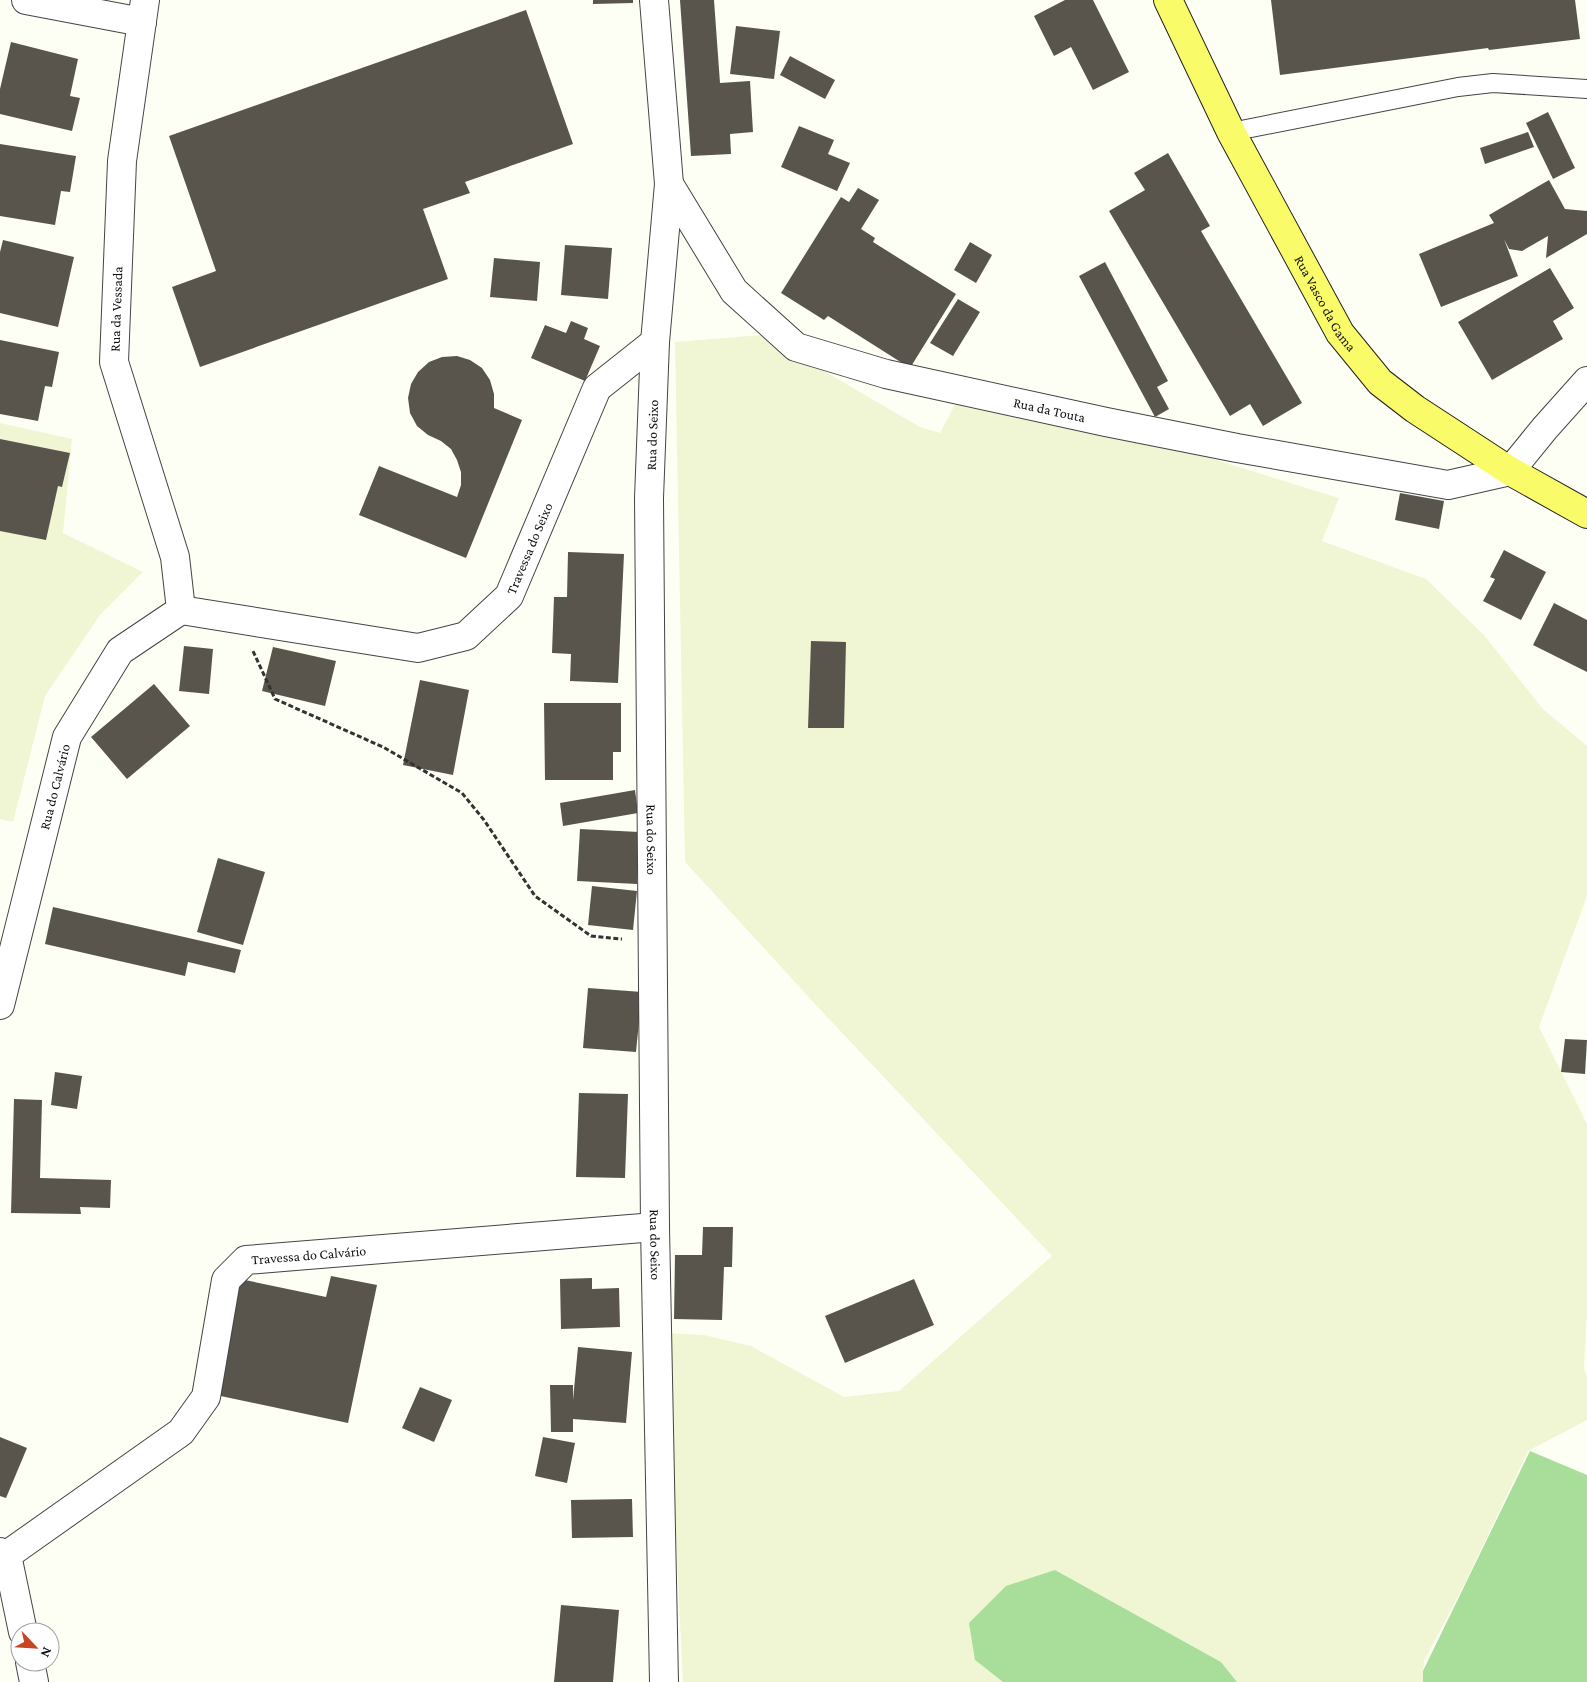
<svg xmlns="http://www.w3.org/2000/svg" width="1587" height="1682" font-family="'Crimson Pro',serif">
	<style>
		.farmland { fill: #f0f6d3 }
		.forest { fill: #a8dd9a }
		.building { fill: #5a554c }
		.lines { fill: none; stroke-linecap: round; stroke-linejoin: round }
		.lane-casing { stroke: #444; stroke-width: 20 }
		.street-casing { stroke: #444; stroke-width: 30 }
		.primary-casing { stroke: #222; stroke-width: 30 }
		.path { stroke: #333; stroke-width: 3; stroke-dasharray: 5 2.5; stroke-linecap: butt }
		.lane { stroke: #fff; stroke-width: 18 }
		.street { stroke: #fff; stroke-width: 28 }
		.primary { stroke: #fafb68; stroke-width: 28 }
		.labels { text-anchor: middle; dominant-baseline: central; stroke-width: 5; stroke-linejoin: round; paint-order: stroke }
		.street-label { font-size: 14px; fill: #111; stroke: #fff }
	</style>
	<rect width="100%" height="100%" fill="#fefff4"/>
	<g class="farmland">
		<polygon points="762,335 920,427 940,433 961,393 1070,415 1339,498 1322,541 1426,579 1484,635 1543,709 1587,746 1587,896 1539,1027 1587,1124 1587,1311 1584,1369 1587,1376 1587,1420 1528,1451 1467,1579 1424,1661 1423,1682 1237,1682 1221,1662 1055,1570 975,1660 1003,1682 683,1682 666,1333 704,1335 751,1346 844,1397 899,1391 1052,1256 815,1004 685,862 675,342"/>
		<polygon points="0,423 72,439 63,533 143,572 100,615 45,696 13,822 0,819"/>
	</g>
	<g class="forest">
		<polygon points="1530,1451 1587,1475 1587,1682 1423,1682 1423,1671"/>
		<polygon points="1055,1570 1221,1662 1237,1682 1003,1682 975,1660 969,1623 1006,1586"/>
	</g>
	<g class="building">
		<polygon points="593,0 633,0 633,3 593,4"/>
		<polygon points="680,0 714,0 720,83 750,81 753,132 730,134 731,154 691,156"/>
		<polygon points="1065,0 1093,0 1129,72 1093,90 1071,47 1054,56 1034,16"/>
		<polygon points="1271,0 1575,0 1580,39 1489,50 1488,48 1280,75"/>
		<polygon points="526,10 573,144 465,182 470,193 423,209 448,279 200,367 172,287 216,271 169,136"/>
		<polygon points="736,26 780,31 774,79 730,74"/>
		<polygon points="11,42 78,59 70,96 80,98 72,131 0,114 0,89"/>
		<polygon points="790,56 835,80 825,99 780,75"/>
		<polygon points="1548,112 1575,168 1553,179 1526,123"/>
		<polygon points="799,126 834,140 828,154 850,163 837,191 781,167"/>
		<polygon points="1528,132 1534,147 1485,164 1480,148"/>
		<polygon points="0,144 76,156 70,192 61,191 55,225 0,216"/>
		<polygon points="1168,153 1210,226 1201,231 1302,403 1263,426 1250,404 1230,416 1109,211 1145,190 1134,173"/>
		<polygon points="1549,180 1565,209 1587,211 1587,234 1546,258 1548,236 1522,251 1509,249 1504,239 1518,276 1441,307 1419,254 1494,223 1489,215"/>
		<polygon points="858,188 879,200 861,229 875,238 873,242 956,294 910,368 828,316 824,320 781,293 841,197 849,202"/>
		<polygon points="3,240 74,257 58,327 0,313 0,252"/>
		<polygon points="970,242 992,255 976,283 954,270"/>
		<polygon points="565,245 612,248 608,299 561,295"/>
		<polygon points="494,258 540,262 537,301 490,297"/>
		<polygon points="1105,262 1168,381 1157,387 1169,409 1155,417 1079,276"/>
		<polygon points="1550,268 1574,308 1553,321 1563,339 1492,380 1458,322"/>
		<polygon points="958,299 980,312 953,356 930,343"/>
		<polygon points="571,321 588,328 584,339 600,346 585,381 531,358 545,325 566,333"/>
		<polygon points="0,340 59,352 52,387 45,386 38,421 0,414"/>
		<polygon points="457,356 470,360 482,368 490,380 494,394 494,408 522,420 466,558 359,515 379,466 457,497 461,485 461,472 457,460 451,449 441,441 428,435 417,426 410,413 408,398 411,384 418,372 429,362 442,357"/>
		<polygon points="0,439 70,453 62,487 58,486 46,540 0,531"/>
		<polygon points="1400,493 1444,501 1439,529 1395,520"/>
		<polygon points="1504,550 1546,572 1521,620 1483,601 1495,579 1490,577"/>
		<polygon points="568,552 624,554 618,683 570,681 571,654 552,653 554,597 567,597"/>
		<polygon points="1554,603 1587,620 1587,672 1533,645"/>
		<polygon points="811,641 846,642 844,728 808,728"/>
		<polygon points="184,646 213,649 209,694 179,691"/>
		<polygon points="273,647 336,661 325,706 262,691"/>
		<polygon points="420,680 469,690 453,775 403,765"/>
		<polygon points="154,684 190,726 127,779 91,737"/>
		<polygon points="544,703 621,703 621,752 613,752 613,780 545,780"/>
		<polygon points="635,790 638,813 563,826 560,803"/>
		<polygon points="580,829 639,832 637,884 577,881"/>
		<polygon points="218,858 265,872 243,945 197,932"/>
		<polygon points="592,886 637,891 633,930 588,925"/>
		<polygon points="53,907 241,950 235,973 188,962 185,976 45,944"/>
		<polygon points="588,988 642,992 636,1052 583,1048"/>
		<polygon points="1565,1039 1587,1040 1585,1074 1561,1072"/>
		<polygon points="55,1072 82,1076 77,1109 51,1105"/>
		<polygon points="579,1093 628,1094 625,1178 576,1177"/>
		<polygon points="14,1099 42,1100 40,1178 111,1180 110,1208 80,1207 81,1214 11,1213"/>
		<polygon points="703,1227 733,1227 732,1267 724,1267 722,1320 674,1319 675,1255 702,1255"/>
		<polygon points="331,1276 377,1285 348,1423 216,1395 240,1279 326,1297"/>
		<polygon points="592,1278 592,1289 619,1288 620,1327 561,1329 560,1279"/>
		<polygon points="914,1279 934,1325 845,1363 825,1316"/>
		<polygon points="578,1347 632,1352 626,1423 573,1419 573,1432 551,1432 550,1385 573,1385 573,1400"/>
		<polygon points="420,1387 452,1400 434,1442 402,1428"/>
		<polygon points="0,1437 27,1448 6,1498 0,1496"/>
		<polygon points="543,1437 575,1443 567,1483 535,1476"/>
		<polygon points="632,1499 633,1537 572,1538 571,1500"/>
		<polygon points="561,1605 619,1610 613,1682 554,1682"/>
	</g>
	<g class="lines">
		<g class="lane-casing">
			<polyline id="lane" points="1231,132 1458,87 1493,83 1587,89"/>
		</g>
		<g class="street-casing">
			<g id="street">
				<polyline points="26,0 142,22"/>
				<polyline points="145,0 122,161 114,362 175,557 181,610"/>
				<path id="s1" d="M654,0L669,184L655,342L649,498L655,1227L664,1682"/>
				<path id="s2" d="M669,184L734,291L796,347L886,374L1106,422L1237,448L1448,485L1510,471L1545,428L1587,381"/>
				<path id="s3" d="M181,610L418,648L466,636L509,596L597,388L655,342"/>
				<path id="s4" d="M0,1005L67,737L120,651L181,610"/>
				<polyline points="0,1552 7,1555 23,1632"/>
				<path id="s5" d="M7,1555L181,1432L206,1397L226,1280L246,1260L655,1227"/>
				<polyline points="30,1662 34,1682"/>
			</g>
		</g>
		<g class="primary-casing">
			<g id="primary">
				<path id="s6" d="M1168,0L1231,132L1340,333L1380,382L1415,409L1510,471L1587,514"/>
			</g>
		</g>
		<polyline class="path" points="253,651 275,699 383,747 462,793 484,820 535,896 591,936 622,939"/>
		<use href="#lane" class="lane"/>
		<use href="#street" class="street"/>
		<use href="#primary" class="primary"/>
	</g>
	<g class="labels">
		<g class="street-label">
			<text stroke="none"><textPath href="#s6" startOffset="342">Rua Vasco da Gama</textPath></text>
			<text transform="translate(116 309) rotate(-88)">Rua da Vessada</text>
			<text stroke="none"><textPath href="#s2" startOffset="470">Rua da Touta</textPath></text>
			<text transform="translate(652 435) rotate(-88)">Rua do Seixo</text>
			<text stroke="none"><textPath href="#s3" startOffset="400">Travessa do Seixo</textPath></text>
			<text stroke="none"><textPath href="#s4" startOffset="225">Rua do Calvário</textPath></text>
			<text stroke="none"><textPath href="#s1" startOffset="841">Rua do Seixo</textPath></text>
			<text stroke="none"><textPath href="#s1" startOffset="1246">Rua do Seixo</textPath></text>
			<text stroke="none"><textPath href="#s5" startOffset="466">Travessa do Calvário</textPath></text>
		</g>
	</g>
	<g transform="translate(35 1647) rotate(115)"><circle r="24" fill="#ffffff" stroke="#a0a0a0"/>
	<path d="M0-4L9 19L0 12L-9 19Z" fill="#c64523"/>
	<text y="-8" font-size="14" font-weight="bold" text-anchor="middle" fill="#111111">N</text>
	</g>
</svg>
